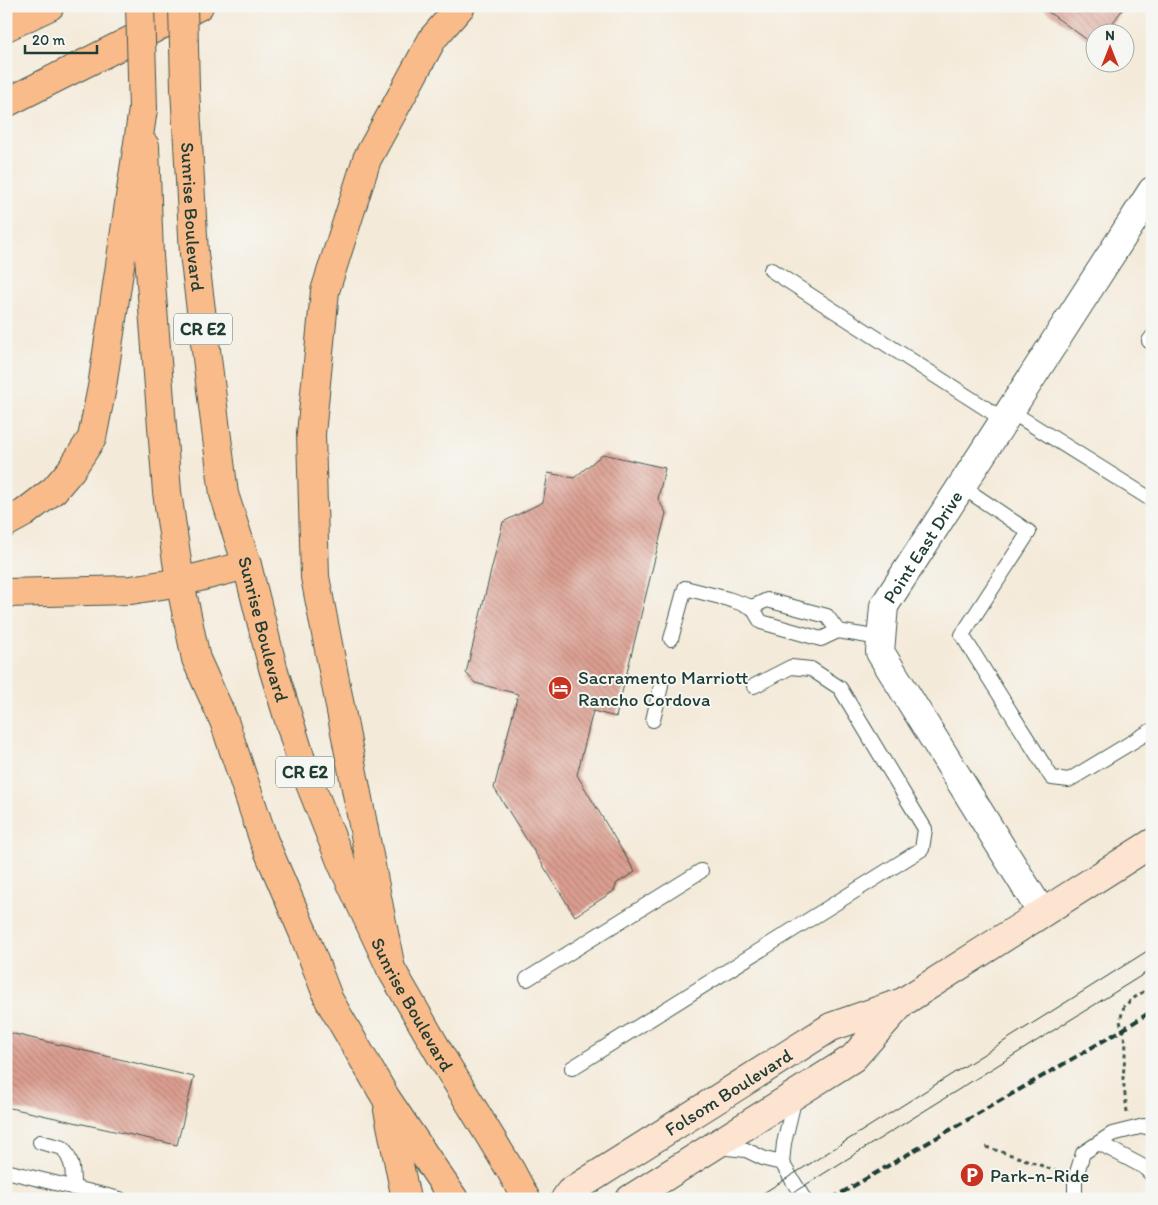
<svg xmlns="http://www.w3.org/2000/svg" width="1158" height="1205" font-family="Itim,sans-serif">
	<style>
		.building { fill: url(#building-back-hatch) }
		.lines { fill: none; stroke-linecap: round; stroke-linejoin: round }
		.lane-casing { stroke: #3f574d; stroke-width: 16 }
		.street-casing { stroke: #3f574d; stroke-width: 30 }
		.secondary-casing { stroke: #3f574d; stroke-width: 30 }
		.primary-casing { stroke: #3f574d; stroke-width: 30 }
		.highway-casing { stroke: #3f574d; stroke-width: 30 }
		.path { stroke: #3f574d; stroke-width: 3; stroke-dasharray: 4 4; stroke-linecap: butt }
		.lane { stroke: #fff; stroke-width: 14 }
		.street { stroke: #fff; stroke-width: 28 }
		.secondary { stroke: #fde4d1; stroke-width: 28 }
		.primary { stroke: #fabb8b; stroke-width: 28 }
		.highway { stroke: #fabb8b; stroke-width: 28 }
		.tram { stroke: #1f3d34; stroke-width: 1 }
		.rail { stroke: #1f3d34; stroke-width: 4; stroke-dasharray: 8 4; stroke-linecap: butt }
		.primary-bridge-casing { stroke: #3f574d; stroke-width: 30; stroke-linecap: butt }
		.primary-bridge { stroke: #fabb8b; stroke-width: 28 }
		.labels { text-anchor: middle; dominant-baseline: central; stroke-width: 4; stroke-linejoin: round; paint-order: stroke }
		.shield { fill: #f6f6f2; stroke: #60746d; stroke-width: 1 }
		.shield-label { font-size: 18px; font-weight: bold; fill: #1f3d34 }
		.street-label { font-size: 19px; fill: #1f3d34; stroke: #f6f6f2 }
		.poi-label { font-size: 19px; fill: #1f3d34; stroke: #f6f6f2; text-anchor: start }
	</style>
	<defs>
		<pattern id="building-back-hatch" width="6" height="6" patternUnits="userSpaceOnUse" patternTransform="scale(1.25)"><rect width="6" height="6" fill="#dc9e91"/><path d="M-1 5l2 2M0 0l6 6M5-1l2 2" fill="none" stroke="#b28277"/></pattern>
	</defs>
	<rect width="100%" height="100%" fill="#f6f6f2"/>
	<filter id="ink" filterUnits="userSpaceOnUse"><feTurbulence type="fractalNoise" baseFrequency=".02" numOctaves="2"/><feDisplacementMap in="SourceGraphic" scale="10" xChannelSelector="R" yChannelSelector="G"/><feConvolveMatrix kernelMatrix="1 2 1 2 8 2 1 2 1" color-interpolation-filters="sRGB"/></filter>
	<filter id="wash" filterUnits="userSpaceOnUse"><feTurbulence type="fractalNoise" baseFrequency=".0096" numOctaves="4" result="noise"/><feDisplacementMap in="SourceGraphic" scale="20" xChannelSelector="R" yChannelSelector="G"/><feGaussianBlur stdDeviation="1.12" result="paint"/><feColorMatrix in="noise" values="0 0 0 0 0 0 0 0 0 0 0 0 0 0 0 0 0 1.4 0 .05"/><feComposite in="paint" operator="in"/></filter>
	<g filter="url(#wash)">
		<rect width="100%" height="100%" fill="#f4ead9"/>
		<g id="blocks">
			<g class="building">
				<polygon points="1040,6 1125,6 1106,32 1096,32 1096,46"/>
				<polygon points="603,454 665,468 658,499 666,513 616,717 593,711 577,775 635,872 617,883 614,891 575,916 494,788 518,694 475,683 466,673 503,522 543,502 548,473 574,478"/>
				<polygon points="6,1032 194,1077 177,1145 6,1107"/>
			</g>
		</g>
	</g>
	<g filter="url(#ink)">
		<use href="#blocks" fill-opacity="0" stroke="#3f574d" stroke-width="1"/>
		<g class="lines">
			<g class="lane-casing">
				<g id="lane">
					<polyline points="771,270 1004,420"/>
					<polyline points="1152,337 1149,341 1152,343"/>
					<polyline points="1010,411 1152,500"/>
					<polyline points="961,486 1029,532 962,635 1052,778 1069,780 1152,730"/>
					<polyline points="752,607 767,600 827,616 838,631"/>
					<polyline points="671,639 685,588 728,599 752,607 761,622 821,639 838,631 880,638"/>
					<polyline points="653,720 661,686"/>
					<polyline points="527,979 701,871"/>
					<polyline points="572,1068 922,849 925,829 840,688 811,669 791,667 754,686"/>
					<polyline points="795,1097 784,1143 782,1163 804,1199"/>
					<path d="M40,1142L63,1148C73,1163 73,1169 73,1188"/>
					<polyline points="1099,1143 1144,1167 1152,1175"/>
					<polyline points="718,1147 746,1150 765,1159 782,1163"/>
					<polyline points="6,1171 120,1199"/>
					<polyline points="1075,1199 1075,1179 1083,1153 1112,1134 1144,1126 1152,1129"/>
				</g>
			</g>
			<g class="street-casing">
				<g id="street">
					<path id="s1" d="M1042,913L880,652L884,606L1152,191"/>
				</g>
			</g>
			<g class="secondary-casing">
				<g id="secondary">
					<path id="s2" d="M565,1199L570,1192L831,1027L903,1002L1152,843"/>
					<polyline points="630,1199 853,1058 902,1003"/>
				</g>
			</g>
			<g class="primary-casing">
				<g id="primary">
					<path id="s3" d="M185,88L194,254L224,494L247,565L273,668L303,766L342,864L391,969L441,1056L511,1171L526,1199"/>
					<polyline points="145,146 149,256 167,492 180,582 196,659 224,721 264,841 303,932 329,1000 386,1098 454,1199"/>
					<polyline points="388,1110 406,1199"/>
				</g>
			</g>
			<g class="highway-casing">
				<g id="highway">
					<polyline points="6,27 50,6"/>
					<polyline points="6,103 199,6"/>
					<polyline points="6,523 24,513 54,490 71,470 92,438 102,387 143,109"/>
					<polyline points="6,593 131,590 180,582 247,565"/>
					<polyline points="391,969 315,577 311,434 325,291 367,159 433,38 461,6"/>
				</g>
			</g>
			<g class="path">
				<polyline points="1150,906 1152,908"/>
				<polyline points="1127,1112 1123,1078 1126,1044 1120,1021 1124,1006 1134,998 1152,986"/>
				<polyline points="986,1147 1024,1159 1058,1172"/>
			</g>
			<use href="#lane" class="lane"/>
			<use href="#street" class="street"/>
			<use href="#secondary" class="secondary"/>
			<use href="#primary" class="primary"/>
			<use href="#highway" class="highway"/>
			<g class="tram">
				<polyline points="754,1199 1152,948"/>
				<polyline points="783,1199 1152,969"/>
			</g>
			<polyline class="rail" points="831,1199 1122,1030 1152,1011"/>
			<g class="primary-bridge-casing">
				<g id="primary-bridge">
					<polyline points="140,6 143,109"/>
					<polyline points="183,6 185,88"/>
				</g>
			</g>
			<use href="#primary-bridge" class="primary-bridge"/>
		</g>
	</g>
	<defs>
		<g id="hotel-disc" transform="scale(1.25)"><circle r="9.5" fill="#c8321e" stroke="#f6f6f2"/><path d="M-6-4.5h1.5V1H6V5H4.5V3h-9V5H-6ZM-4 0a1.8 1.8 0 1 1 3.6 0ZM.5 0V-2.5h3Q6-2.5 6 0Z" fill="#fff"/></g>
		<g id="parking-disc" transform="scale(1.25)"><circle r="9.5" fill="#c8321e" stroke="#f6f6f2"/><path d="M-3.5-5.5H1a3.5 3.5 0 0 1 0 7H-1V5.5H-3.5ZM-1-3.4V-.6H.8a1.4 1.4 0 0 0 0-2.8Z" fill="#fff"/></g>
	</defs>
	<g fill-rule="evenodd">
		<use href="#hotel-disc" x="560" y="688"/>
		<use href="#parking-disc" x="972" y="1175"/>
	</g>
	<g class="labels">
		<g class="shield">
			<rect x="174" y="313.5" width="58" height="31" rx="4"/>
			<rect x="276" y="756.5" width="58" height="31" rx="4"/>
		</g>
		<g class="shield-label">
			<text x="203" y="329">CR E2</text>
			<text x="305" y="772">CR E2</text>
		</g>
		<g class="street-label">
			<text stroke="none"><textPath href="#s3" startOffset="129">Sunrise Boulevard</textPath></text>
			<text stroke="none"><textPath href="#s1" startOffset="424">Point East Drive</textPath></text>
			<text stroke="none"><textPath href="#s3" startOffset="549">Sunrise Boulevard</textPath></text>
			<text stroke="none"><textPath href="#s3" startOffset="954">Sunrise Boulevard</textPath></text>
			<text stroke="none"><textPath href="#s2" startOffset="196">Folsom Boulevard</textPath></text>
		</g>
		<g class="poi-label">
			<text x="578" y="677">Sacramento Marriott<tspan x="578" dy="22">Rancho Cordova</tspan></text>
			<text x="990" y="1175">Park-n-Ride</text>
		</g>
	</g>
	<rect width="1158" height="1205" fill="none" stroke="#f6f6f2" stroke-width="25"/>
	<g transform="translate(1110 48)"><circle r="24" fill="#f6f6f2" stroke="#a0aca6"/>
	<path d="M0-4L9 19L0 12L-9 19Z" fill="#c8321e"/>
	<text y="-8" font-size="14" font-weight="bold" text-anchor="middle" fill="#1f3d34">N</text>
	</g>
	<path d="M25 45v8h72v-8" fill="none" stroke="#1f3d34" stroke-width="2.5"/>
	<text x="32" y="45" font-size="15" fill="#1f3d34" stroke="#f6f6f2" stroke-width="4" paint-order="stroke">20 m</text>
</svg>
